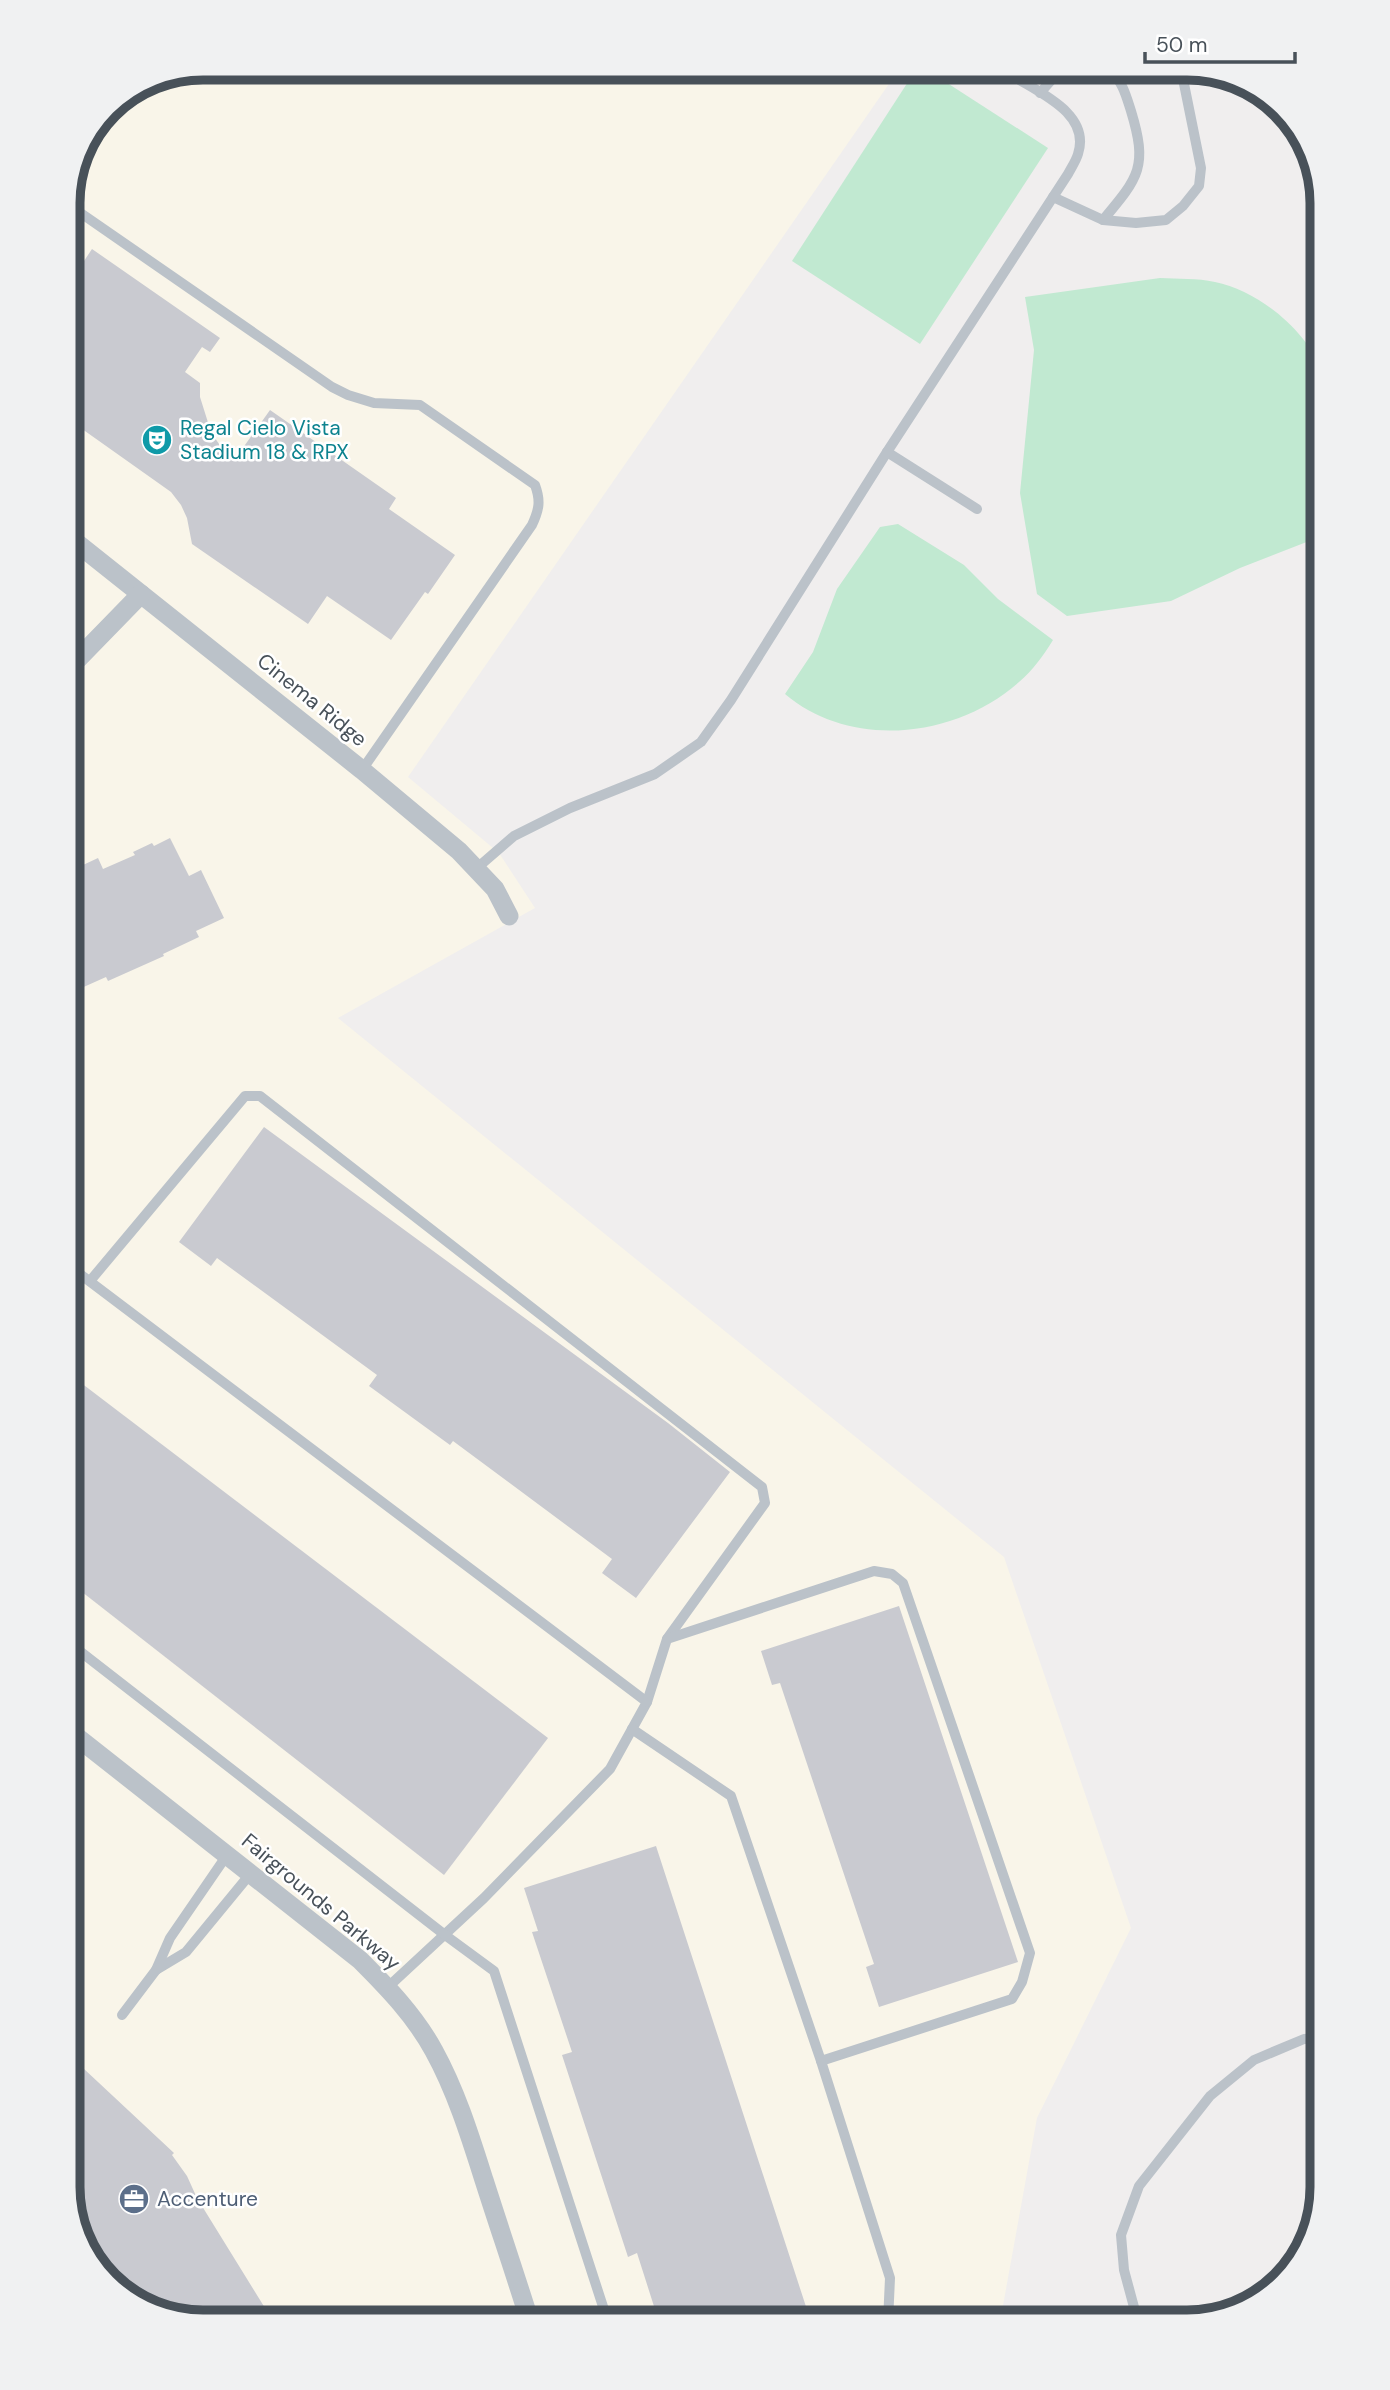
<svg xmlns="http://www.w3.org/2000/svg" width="1390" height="2390" font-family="'DM Sans',sans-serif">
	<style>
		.commercial { fill: #f9f5e9 }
		.green { fill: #c1e9d1 }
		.building { fill: #c9cad0 }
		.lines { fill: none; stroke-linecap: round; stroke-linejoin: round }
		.service { stroke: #bbc2c9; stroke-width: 10 }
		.minor { stroke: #bbc2c9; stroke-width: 19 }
		.labels { text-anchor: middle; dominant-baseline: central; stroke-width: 5; stroke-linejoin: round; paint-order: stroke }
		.culture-label { font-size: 21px; fill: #0d838f; stroke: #fff; text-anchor: start }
		.street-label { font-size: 21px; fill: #485159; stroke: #fff }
		.service-label { font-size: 21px; fill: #4e5e75; stroke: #fff; text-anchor: start }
		.rim { fill: none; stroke: #485159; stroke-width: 9 }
	</style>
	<rect width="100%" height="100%" fill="#f0eeee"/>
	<polygon class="commercial" points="203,68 900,68 408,777 499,853 535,908 338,1018 1004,1557 1131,1928 1037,2118 1000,2322 195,2321 129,2299 82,2246 68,2187 69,195 108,108 152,78"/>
	<g class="green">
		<polygon points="917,68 924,68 1048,148 920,344 792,261"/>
		<path d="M1160,278C1178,279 1197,278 1215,282C1259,291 1306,330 1322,371V536L1240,568L1171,601L1067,616L1037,594L1020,493L1034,350L1025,297Z"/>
		<path d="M898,524L964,565L998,599L1053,640C1043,656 1033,670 1019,682C956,738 851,750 785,694L813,652L837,589L880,527Z"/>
	</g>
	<g class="building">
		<polygon points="92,249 220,338 210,352 202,347 185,372 200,383 200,397 211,432 221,447 235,459 270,410 396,498 389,509 455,555 428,594 425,592 391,640 327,596 308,624 192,544 187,518 181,505 171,492 68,419 69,250 84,261"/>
		<polygon points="170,838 189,876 201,870 224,918 196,931 199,937 163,954 164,956 108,981 106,977 68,994 68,872 98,858 103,869 135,855 133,852 152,843 154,846"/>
		<polygon points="264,1127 668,1423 730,1472 636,1598 602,1573 612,1559 453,1441 450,1445 369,1386 377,1375 217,1258 211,1266 179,1242"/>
		<polygon points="68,1373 548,1738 444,1875 68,1581"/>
		<polygon points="899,1606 1018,1962 879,2007 866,1967 874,1964 780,1683 772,1685 761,1651"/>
		<polygon points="656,1846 811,2322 659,2322 637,2253 628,2257 562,2055 572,2052 532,1932 538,1931 524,1888"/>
		<polygon points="68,2054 174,2153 172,2155 187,2176 197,2198 273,2321 195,2321 129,2299 82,2246 68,2187"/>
	</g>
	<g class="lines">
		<g class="service">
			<polyline points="1040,93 1061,69"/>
			<polyline points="1053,197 1103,220 1136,223 1166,220 1183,206 1199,186 1201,168 1181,69"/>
			<path d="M69,205L332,387L348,395L374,403L420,405L535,485C541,501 539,510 532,525L362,770"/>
			<path d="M1103,220C1139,177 1148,167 1131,111C1125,92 1123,83 1109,69"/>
			<polyline points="887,452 977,509"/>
			<path d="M477,868L514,836L570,808L655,774L701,742L731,700L887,452L1068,174C1071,168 1076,161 1078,154C1091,114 1040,93 1013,76L1006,69"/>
			<polyline points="68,1265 647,1702 610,1769 484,1898 388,1987"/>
			<polyline points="90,1281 245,1096 260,1096 762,1487 765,1503 667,1639"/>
			<polyline points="68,1642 445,1935 494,1971 608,2322"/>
			<polyline points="647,1702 667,1639 874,1571 892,1574 903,1583 1030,1953 1022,1982 1012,1999 821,2061 890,2278 888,2322"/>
			<polyline points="632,1729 731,1796 821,2061"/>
			<polyline points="156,1970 186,1952 251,1873"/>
			<polyline points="122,2015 156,1970 170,1938 227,1855"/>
			<polyline points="1138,2322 1124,2270 1121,2235 1139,2186 1210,2096 1254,2060 1304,2039 1322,2038"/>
		</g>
		<g class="minor">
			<polyline points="68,536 362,770 459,851 495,889 509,916"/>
			<polyline points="68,669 141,594"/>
			<path d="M68,1730L360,1960C388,1988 415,2016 434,2051C456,2091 470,2136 484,2180C499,2227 515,2274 530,2322"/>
		</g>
	</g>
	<defs>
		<g id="theatre-disc" transform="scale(1.575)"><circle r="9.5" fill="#0f9aa8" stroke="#fff"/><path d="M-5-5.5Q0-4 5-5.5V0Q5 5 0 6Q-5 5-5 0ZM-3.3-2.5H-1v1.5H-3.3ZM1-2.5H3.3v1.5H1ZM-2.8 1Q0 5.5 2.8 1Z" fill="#fff"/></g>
		<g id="office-disc" transform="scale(1.575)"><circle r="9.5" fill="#5c6f8a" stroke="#fff"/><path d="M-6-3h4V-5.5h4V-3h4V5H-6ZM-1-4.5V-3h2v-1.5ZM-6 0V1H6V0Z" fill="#fff"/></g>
	</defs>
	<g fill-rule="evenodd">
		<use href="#theatre-disc" x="157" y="440"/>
		<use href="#office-disc" x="134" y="2199"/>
	</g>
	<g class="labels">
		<g class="culture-label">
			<text x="180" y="428">Regal Cielo Vista<tspan x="180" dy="24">Stadium 18 &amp; RPX</tspan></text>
		</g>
		<g class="street-label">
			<text transform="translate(312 700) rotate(39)">Cinema Ridge</text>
			<text transform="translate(321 1902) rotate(40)">Fairgrounds Parkway</text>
		</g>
		<g class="service-label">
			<text x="157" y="2199">Accenture</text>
		</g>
	</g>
	<path d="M0 0H1390V2390H0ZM203 80H1187A123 123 0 0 1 1310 203V2187A123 123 0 0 1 1187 2310H203A123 123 0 0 1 80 2187V203A123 123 0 0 1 203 80Z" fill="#f0f1f2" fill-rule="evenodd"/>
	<path class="rim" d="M203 80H1187A123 123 0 0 1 1310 203V2187A123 123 0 0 1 1187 2310H203A123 123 0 0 1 80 2187V203A123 123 0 0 1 203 80Z"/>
	<path d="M1145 52v10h150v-10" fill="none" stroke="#485159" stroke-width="3.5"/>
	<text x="1156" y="52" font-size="21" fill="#485159" stroke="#ffffff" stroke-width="5" paint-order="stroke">50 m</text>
</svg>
